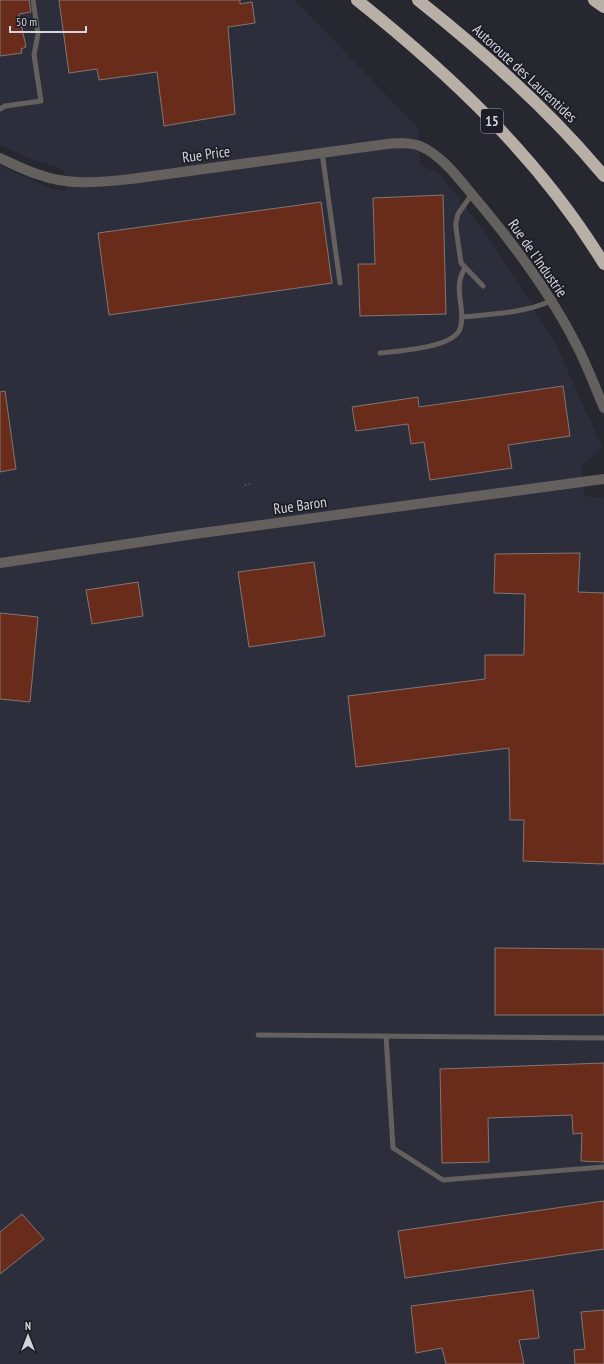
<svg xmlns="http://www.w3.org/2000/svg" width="604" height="1364" font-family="'PT Sans Narrow',sans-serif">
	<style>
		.built { fill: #2c2e3c }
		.building { fill: #692c1b; stroke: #827672 }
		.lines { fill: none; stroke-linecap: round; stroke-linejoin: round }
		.path { stroke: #6a6b73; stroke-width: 2; stroke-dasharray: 1 3; stroke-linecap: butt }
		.service { stroke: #64605d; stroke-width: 5 }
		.minor { stroke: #64605d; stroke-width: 10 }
		.motorway { stroke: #b8afa6; stroke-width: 12 }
		.labels { text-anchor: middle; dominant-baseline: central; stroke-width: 3.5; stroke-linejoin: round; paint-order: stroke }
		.shield { fill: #1c1d26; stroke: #9d9ea5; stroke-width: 1 }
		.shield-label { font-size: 14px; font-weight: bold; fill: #d4d5db }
		.street-label { font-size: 15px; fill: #d4d5db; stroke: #1c1d26 }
	</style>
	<rect width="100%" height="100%" fill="#26272f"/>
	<polygon class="built" points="0,0 295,0 418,128 420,165 439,173 490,239 555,342 602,447 581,467 585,496 604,498 604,1364 0,1364 0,166 53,189 66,191 64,170 29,158 0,145"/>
	<g class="building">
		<polygon points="0,0 29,0 31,12 19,14 26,47 21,49 22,53 0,56"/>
		<polygon points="59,0 240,0 240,4 252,2 255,23 228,27 235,114 164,126 157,72 99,80 97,69 69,73"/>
		<polygon points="443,195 446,314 360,316 358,264 375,264 373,198"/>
		<polygon points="321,202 332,283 109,315 98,233"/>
		<polygon points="563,386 570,436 508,445 512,468 430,480 424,442 411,444 408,424 356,431 352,407 418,397 419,407"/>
		<polygon points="5,391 16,469 0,472 0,392"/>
		<polygon points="580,553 578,592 604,593 604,864 523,861 524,820 510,820 509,748 356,767 348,696 485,679 485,655 524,655 525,594 494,593 495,554"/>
		<polygon points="314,562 325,636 249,647 238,572"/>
		<polygon points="138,582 143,616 92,624 86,590"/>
		<polygon points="0,613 38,617 30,702 0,699"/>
		<polygon points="495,948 604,949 604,1015 495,1015"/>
		<polygon points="604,1063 604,1162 581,1161 582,1133 573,1134 572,1115 488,1118 489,1162 442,1163 440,1069"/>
		<polygon points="604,1201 604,1249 405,1278 398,1231"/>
		<polygon points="22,1214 44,1239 0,1274 0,1232"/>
		<polygon points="533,1290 539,1338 519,1340 524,1364 446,1364 442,1348 416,1353 411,1306"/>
		<polygon points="604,1310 604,1364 575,1364 574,1350 585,1349 581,1312"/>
	</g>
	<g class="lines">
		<polyline class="path" points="245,485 253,484"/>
		<g class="service">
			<polyline points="0,109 5,106 41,101 34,55 38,34 33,0"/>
			<polyline points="322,152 340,283"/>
			<polyline points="472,194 458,214 456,222 456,228 461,263 483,286"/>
			<path d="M462,317C492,314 524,313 551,301"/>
			<path d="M380,353C399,351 449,348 459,331C463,324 462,314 461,306C459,292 457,280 465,268"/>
			<polyline points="258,1035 604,1038"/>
			<polyline points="386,1036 393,1148 443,1180 604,1167"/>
		</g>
		<g class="minor">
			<path d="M0,158C13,164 26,171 40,175C70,186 100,182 131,179L387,144C398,143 410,142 420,146C443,156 459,179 475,198C513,243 549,291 576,344C587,365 595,387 604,408"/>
			<polyline points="0,563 194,534 604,479"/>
		</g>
		<g class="motorway">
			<path d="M357,0C451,75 541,160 604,264"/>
			<path d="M418,0C485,53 549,110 604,176"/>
			<polyline points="594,0 604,7"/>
		</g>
	</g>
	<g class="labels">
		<rect class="shield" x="481" y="109" width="22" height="24" rx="3"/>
		<g class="shield-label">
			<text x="492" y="121">15</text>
		</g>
		<g class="street-label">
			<text transform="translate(525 73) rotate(43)">Autoroute des Laurentides</text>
			<text transform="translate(206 154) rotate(-8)">Rue Price</text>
			<text transform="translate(538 258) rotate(55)">Rue de l'Industrie</text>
			<text transform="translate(300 505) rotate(-8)">Rue Baron</text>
		</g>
	</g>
	<g transform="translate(28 1336)" stroke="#1c1d26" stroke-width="3" paint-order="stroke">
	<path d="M0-3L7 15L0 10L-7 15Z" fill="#d4d5db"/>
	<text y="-6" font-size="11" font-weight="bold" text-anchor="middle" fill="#d4d5db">N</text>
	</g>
	<path d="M10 26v6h76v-6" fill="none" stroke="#d4d5db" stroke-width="2"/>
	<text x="16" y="26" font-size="12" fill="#d4d5db" stroke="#1c1d26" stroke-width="3" paint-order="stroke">50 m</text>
</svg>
